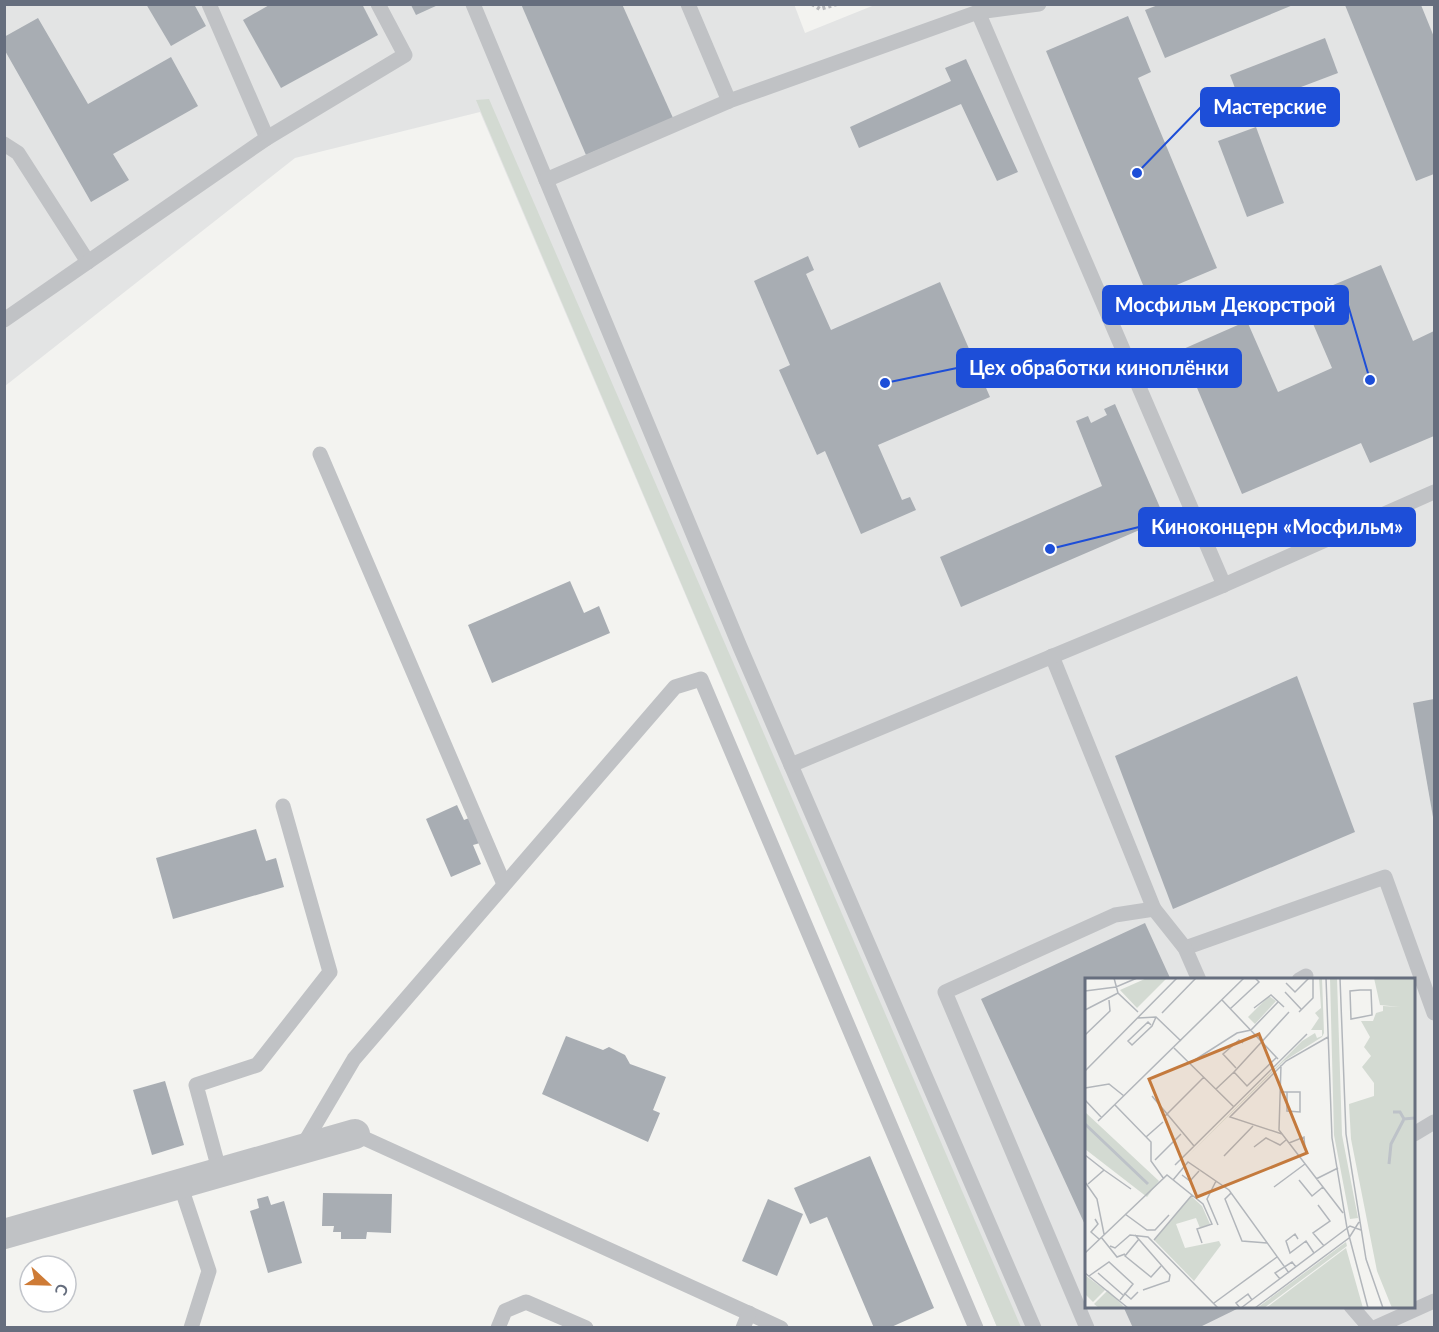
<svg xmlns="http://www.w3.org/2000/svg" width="1439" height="1332" font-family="Lato,sans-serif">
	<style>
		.built { fill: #e3e4e4; fill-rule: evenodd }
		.green { fill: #d3dad2 }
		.building { fill: #a8adb3 }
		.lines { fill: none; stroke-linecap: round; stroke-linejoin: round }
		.path { stroke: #b9babd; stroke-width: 4; stroke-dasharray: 3 3; stroke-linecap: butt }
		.service { stroke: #c0c2c5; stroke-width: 15 }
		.minor { stroke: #c0c2c5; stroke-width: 30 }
		.inset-river { fill: none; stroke: #bdc2c8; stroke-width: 3 }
		.inset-road { fill: none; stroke: #b2b6bb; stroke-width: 1.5 }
		.view { fill: #c47a3d; fill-opacity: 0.15; stroke: #c47a3d; stroke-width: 3 }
		.inset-edge { fill: none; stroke: #666e7e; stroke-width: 3 }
		.leader { fill: none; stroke: #1d4ed8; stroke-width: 2 }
		.callout-dot { fill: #1d4ed8; stroke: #fff; stroke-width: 2 }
		.callout { fill: #1d4ed8; stroke: #1d4ed8; stroke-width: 2 }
		.callout-label { font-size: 20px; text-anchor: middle; font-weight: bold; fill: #fff }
	</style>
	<rect width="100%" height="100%" fill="#f3f3f0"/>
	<path class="built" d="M794,4L805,33L877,4L1434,5V1327H997L480,112L295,158L5,386V5ZM1086,980H1414V1306H1086Z"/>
	<polygon class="green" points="489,99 1021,1327 997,1327 481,112 476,100"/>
	<g class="building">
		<polygon points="146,4 194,4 206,26 171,46"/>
		<polygon points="271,4 362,4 378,35 281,88 243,20"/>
		<polygon points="521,4 622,4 673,118 586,155"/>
		<polygon points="411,5 438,5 416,15"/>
		<polygon points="1158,5 1293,5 1165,58 1145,10"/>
		<polygon points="1345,5 1421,5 1434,37 1434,174 1416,181"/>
		<polygon points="1128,16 1151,72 1138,78 1217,268 1148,297 1046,51"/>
		<polygon points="38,18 88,104 171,57 198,106 113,154 129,180 91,202 4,49 4,37"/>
		<polygon points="1325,38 1338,73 1243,109 1230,75"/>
		<polygon points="966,59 1018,172 997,181 961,104 859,148 850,127 951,81 945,68"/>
		<polygon points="1256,127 1284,203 1247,217 1218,141"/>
		<polygon points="808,256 814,270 806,274 831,330 940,282 990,397 878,445 902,500 910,497 916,510 861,534 825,451 817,455 779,370 790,365 754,281"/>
		<polygon points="1381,265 1413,341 1434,331 1434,436 1370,463 1361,443 1242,494 1181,350 1247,321 1278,392 1332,368 1302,298"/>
		<polygon points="1115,404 1165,519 961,607 940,557 1102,486 1076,421 1088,416 1091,423 1107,415 1104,409"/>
		<polygon points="570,581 584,613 599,606 610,633 492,683 468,625"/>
		<polygon points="1297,676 1355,832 1173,909 1115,756"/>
		<polygon points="1434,699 1434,817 1433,817 1413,703"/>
		<polygon points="457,805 464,820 469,818 480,843 473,845 481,864 451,877 426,819"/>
		<polygon points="256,829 266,861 276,858 284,887 173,919 156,858"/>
		<polygon points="1145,923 1171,980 1086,980 1086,1227 981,999"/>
		<polygon points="566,1036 603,1050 609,1047 625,1055 630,1064 666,1077 653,1110 660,1113 648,1142 542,1094"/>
		<polygon points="165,1081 184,1145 152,1155 133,1090"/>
		<polygon points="870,1156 934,1308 889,1328 874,1328 827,1217 810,1224 794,1188"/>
		<polygon points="323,1193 392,1194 391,1233 367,1232 366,1239 341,1239 341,1232 333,1232 334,1226 322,1226"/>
		<polygon points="268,1196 271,1205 284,1201 302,1263 268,1273 250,1211 259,1208 257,1199"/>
		<polygon points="768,1199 803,1214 777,1276 742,1261"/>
		<polygon points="1123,1306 1243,1306 1198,1328 1133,1328"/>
	</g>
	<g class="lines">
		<polyline class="path" points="812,4 820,9 837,4"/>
		<g class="service">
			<polyline points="209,4 267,138"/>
			<polyline points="473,4 740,647 1034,1328"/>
			<polyline points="688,4 729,101"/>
			<polyline points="978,12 1224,585"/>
			<polyline points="4,144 18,153 88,262"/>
			<polyline points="546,180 729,101 978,12 1039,4"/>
			<polyline points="4,320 267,138 405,55 378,4"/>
			<polyline points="320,454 504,884"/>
			<polyline points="1052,656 1154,909"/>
			<polyline points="791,765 1224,585 1434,492"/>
			<polyline points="1185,948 1385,877 1434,1013"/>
			<polyline points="1299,980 1306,976"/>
			<polyline points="355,1134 781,1328"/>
			<polyline points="1414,1134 1434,1122"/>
			<polyline points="302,1147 354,1059 675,687 701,679 976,1328"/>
			<polyline points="220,1173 196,1085 257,1065 330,972 283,806"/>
			<polyline points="180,1184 209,1271 191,1328"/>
			<polyline points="1351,1306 1370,1328"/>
			<polyline points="498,1328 505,1311 526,1302 586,1328"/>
			<polyline points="743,1328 749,1313"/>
			<polyline points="1087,1328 945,992 1115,915 1154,909 1185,948 1199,980"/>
			<polyline points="1374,1328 1434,1301"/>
		</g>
		<polyline class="minor" points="4,1234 355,1134"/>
	</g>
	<g transform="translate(1085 978)">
		<rect width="330" height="330" fill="#f3f3f0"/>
		<path d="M62,0H82L52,30L35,12ZM234,0H237L239,55L237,59L199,83L104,177L217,63L230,55L232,60L237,58V52H226L234,40L230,35L236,30ZM245,0H252L257,157L273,240L265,241L249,157ZM289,0H330V330H307L292,293L266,161L264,126L289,118V105L277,89L286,78L279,69L285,59L276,43H288L291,35L298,33V28L315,29L295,27ZM184,18L191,23L170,46L163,39ZM0,134L74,203L62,219L0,171ZM106,218L117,228L125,246L115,250L111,240L91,246L100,270L134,263L136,267L109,303L69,262ZM261,264L262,268L179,330H172ZM261,270L278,330H181ZM0,297L20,312L8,324L0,316ZM23,312L40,330H14L9,326Z" fill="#d3dad2"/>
		<path class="inset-river" d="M308,134H315L319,141L330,140M0,146L63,206M304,186L306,166L319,141"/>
		<path class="inset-road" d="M29,0L33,15L53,34M241,0L247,160L262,250L283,330M255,0L261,156L281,281L298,330M201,5L210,14L224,0M275,12H286L287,37L266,41L265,13ZM0,13L31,9L52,0M200,14L216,31M137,22L193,81M169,30L186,17L199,29M145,31L174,4L170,0M0,32L33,15M214,34L228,20V0M77,35L111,0M53,40L71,39L96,63M66,47L63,44L43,63L47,67L67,48L71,39M0,57L25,33L24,22M89,70L149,129M192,79L162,108L149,94L204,34M105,85L152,55L166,52L193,24M196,87L194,152L258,235M151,90L138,76L154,62L158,65M0,93L92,0M0,110L24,106L39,118M131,111L149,94M195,114H215V134L202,133V114M67,118L109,168M0,122L17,140M30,127L66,164V183L79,201M80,138L119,99M13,143L159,0M197,156L145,139L201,83L243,59M61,159L78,144M204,165L219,159L220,171M169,169L181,160L195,167L201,162M0,177L19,192L3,206M139,178L168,148M70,182L96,156M90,187L222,56M19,192L46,211M97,197L105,203L114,193M231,201L253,190M88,202L103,184L144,212L204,295M214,202L227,218L238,209M131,203L122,221L133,247M0,204L12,221L19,256M189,209L220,186M146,215L140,221L157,263L182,265M233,227L245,243L228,255L239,268M40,236L62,252H70L84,237M10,241L13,246L6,254L14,261M50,257L85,297L84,303L58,312M16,259L32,279L40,276M54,261L40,278L66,299L76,288M213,261L210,256L201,263L205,275L221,263L229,275M69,262L107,217M25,268L30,270L45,257L63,259L133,330M0,275L82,197L118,226L127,246L112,251L117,265M0,295L43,330M13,295L38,317M4,298L24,284L48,306L35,322M195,301L190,295L207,284L211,289M39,315L46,321L53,314M129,325L192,279M155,330L151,325L163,316L167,322M156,330L265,248L276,252M170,330L264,260L274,244"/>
		<path class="view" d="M174,56L222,175L112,219L64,101Z"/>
		<rect width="330" height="330" class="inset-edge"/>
	</g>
	<path class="leader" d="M1137 173L1201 107M1370 380L1348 305M885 383L957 368M1050 549L1139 527"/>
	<g class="callout-dot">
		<circle cx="1137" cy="173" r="6"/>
		<circle cx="1370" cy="380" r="6"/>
		<circle cx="885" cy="383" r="6"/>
		<circle cx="1050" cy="549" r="6"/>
	</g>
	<g class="callout">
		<rect x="1201" y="88" width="138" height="38" rx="6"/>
		<rect x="1103" y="286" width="245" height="38" rx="6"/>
		<rect x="957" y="349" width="284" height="38" rx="6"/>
		<rect x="1139" y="508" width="276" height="38" rx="6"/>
	</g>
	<g class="callout-label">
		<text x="1270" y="114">Мастерские</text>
		<text x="1225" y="312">Мосфильм Декорстрой</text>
		<text x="1099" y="375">Цех обработки киноплёнки</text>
		<text x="1277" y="534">Киноконцерн «Мосфильм»</text>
	</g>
	<rect width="1439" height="1332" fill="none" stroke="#666e7e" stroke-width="12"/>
	<g transform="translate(48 1284) rotate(112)"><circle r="28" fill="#ffffff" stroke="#c2c5cb" stroke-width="1.5"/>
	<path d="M0-4.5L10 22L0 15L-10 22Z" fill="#ce7b36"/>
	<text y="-9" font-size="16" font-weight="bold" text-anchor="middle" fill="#666e7e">С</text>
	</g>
</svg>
